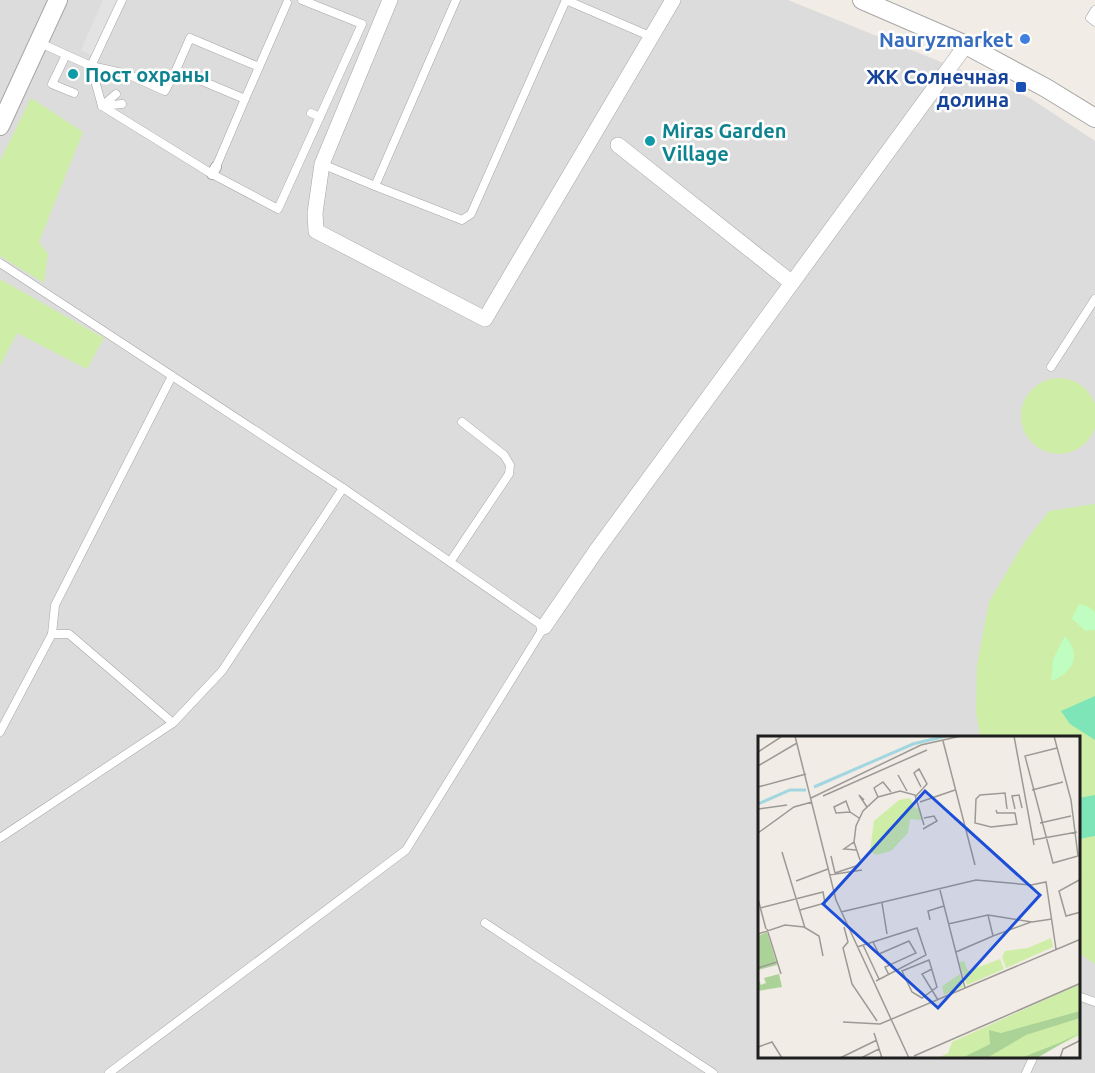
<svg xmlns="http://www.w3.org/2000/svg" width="1095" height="1073" font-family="Ubuntu,sans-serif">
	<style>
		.residential { fill: #dddcdc; fill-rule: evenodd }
		.grass { fill: #ceeea7 }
		.park { fill: #bffdc1 }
		.pitch { fill: #7de5b7 }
		.parking { fill: #e3e3e3 }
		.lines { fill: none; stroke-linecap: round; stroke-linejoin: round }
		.service-casing { stroke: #a6a6a6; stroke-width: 9 }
		.pedestrian-casing { stroke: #a6a6a6; stroke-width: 12 }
		.minor-casing { stroke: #a6a6a6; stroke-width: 16 }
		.tertiary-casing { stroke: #a6a6a6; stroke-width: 20 }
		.service { stroke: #fff; stroke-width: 8 }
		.pedestrian { stroke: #fff; stroke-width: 10 }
		.minor { stroke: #fff; stroke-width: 15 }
		.tertiary { stroke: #fff; stroke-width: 18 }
		.shop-dot { fill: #3f7fe0; stroke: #fff; stroke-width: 2 }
		.culture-dot { fill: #0f9aa8; stroke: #fff; stroke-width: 2 }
		.transit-dot { fill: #1a4fb4; stroke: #fff; stroke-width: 2 }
		.labels { text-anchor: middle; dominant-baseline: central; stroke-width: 5; stroke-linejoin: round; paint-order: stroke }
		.shop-label { font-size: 20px; font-weight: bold; fill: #366cbe; stroke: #fff; text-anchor: end }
		.culture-label { font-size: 20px; font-weight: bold; fill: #0d838f; stroke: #fff; text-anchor: start }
		.transit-label { font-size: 20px; font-weight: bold; fill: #164399; stroke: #fff; text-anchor: end }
		.inset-river { fill: none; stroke: #a2d7e1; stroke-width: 3 }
		.inset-road { fill: none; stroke: #9d9a96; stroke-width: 1.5 }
		.view { fill: #1d4ed8; fill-opacity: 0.15; stroke: #1d4ed8; stroke-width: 3 }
		.inset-edge { fill: none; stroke: #1f1f1f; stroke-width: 3 }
	</style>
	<rect width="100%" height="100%" fill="#f1ece5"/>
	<path class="residential" d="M0,0H788L1030,98L1095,141V1073H0ZM759,737H1078V1056H759Z"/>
	<g class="grass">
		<polygon points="31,98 83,132 39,242 48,254 44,283 0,256 0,161"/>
		<polygon points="0,279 104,338 87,369 17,333 0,366"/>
		<circle cx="1059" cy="416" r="38"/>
		<polygon points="1095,504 1095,964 1079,953 1078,737 980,737 976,712 977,665 989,602 1024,543 1049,511"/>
	</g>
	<g class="park">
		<polygon points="1079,604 1089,607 1095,612 1095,630 1086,631 1072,619"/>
		<path d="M1065,636C1082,655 1073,673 1051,681L1053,659Z"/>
	</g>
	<g class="pitch">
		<polygon points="1095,696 1095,740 1070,724 1061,711"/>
		<polygon points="1095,795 1095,836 1079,839 1079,798"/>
	</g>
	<polygon class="parking" points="103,0 119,0 93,56 81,50"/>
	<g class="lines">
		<g class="service-casing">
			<g id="service">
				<polyline points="122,0 91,66 102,106 212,174 278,209 362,24 302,0"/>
				<polyline points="456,0 375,186 462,220 471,214 566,0 652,37"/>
				<polyline points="1095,10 1090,18 1095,22"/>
				<polyline points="40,43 91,66 127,74 165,91 176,70 245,99 216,167"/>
				<polyline points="66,55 52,84 74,93"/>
				<polyline points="176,70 190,38 259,67"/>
				<polyline points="245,99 287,3"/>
				<polyline points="102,106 122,104"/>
				<polyline points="102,106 116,94"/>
				<polyline points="311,113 320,117"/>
				<polyline points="322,164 375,186"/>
				<polyline points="0,263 343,488 544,627 406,850 109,1073"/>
				<polyline points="1051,367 1095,299"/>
				<polyline points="450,562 509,474 510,465 504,455 462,422"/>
				<polyline points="52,634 55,605 172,376"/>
				<polyline points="0,732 52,634 69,634 173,723"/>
				<polyline points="0,838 173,723 222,671 343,488"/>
				<polyline points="485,923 713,1073"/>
				<polyline points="1078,996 1095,1002"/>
				<polyline points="1026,1073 1034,1056"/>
			</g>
		</g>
		<g class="pedestrian-casing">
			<polyline id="pedestrian" points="212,174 216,167"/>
		</g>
		<g class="minor-casing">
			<g id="minor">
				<polyline points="390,0 322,164 315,213 316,231 485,319 673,0"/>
				<polyline points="618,145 792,283"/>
				<polyline points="544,627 596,551 966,45"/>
			</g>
		</g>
		<g class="tertiary-casing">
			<g id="tertiary">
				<polyline points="862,0 966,45 1046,88 1095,118"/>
				<polyline points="0,126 58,0"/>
			</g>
		</g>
		<use href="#service" class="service"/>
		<use href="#pedestrian" class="pedestrian"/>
		<use href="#minor" class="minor"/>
		<use href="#tertiary" class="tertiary"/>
	</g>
	<circle class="shop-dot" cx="1025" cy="39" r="6"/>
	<g class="culture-dot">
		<circle cx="73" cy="74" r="6"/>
		<circle cx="650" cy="141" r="6"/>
	</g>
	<rect class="transit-dot" x="1015" y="81" width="12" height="12" rx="3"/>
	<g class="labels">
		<g class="shop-label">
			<text x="1013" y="39">Nauryzmarket</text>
		</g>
		<g class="culture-label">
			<text x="85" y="74">Пост охраны</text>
			<text x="662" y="130">Miras Garden<tspan x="662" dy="23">Village</tspan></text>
		</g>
		<g class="transit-label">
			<text x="1009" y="76">ЖК Солнечная<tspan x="1009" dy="23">долина</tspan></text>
		</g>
	</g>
	<g transform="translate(758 736)">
		<rect width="322" height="322" fill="#f1ece5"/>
		<path d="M152,62L158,73L162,72L164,84L152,83L150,97L133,115L118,119L112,115L116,85L141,64ZM293,202L295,211L248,232L244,221L247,215L270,212ZM242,223L246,233L209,249L201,226L206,225L210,235ZM202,238L205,251L186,259L184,250ZM322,248V299L275,322H180L190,317L194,306Z" fill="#ceeea7"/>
		<path d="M9,196L19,229L0,234V200ZM21,238L24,251L0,255V242L3,249L8,247L6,242ZM322,275V282L268,299L229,322H204L232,308L231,294L243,297ZM322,297L279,322H263L301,307Z" fill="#acd397"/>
		<path class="inset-river" d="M56,51L155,8L188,0M0,68L32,54H48"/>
		<path class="inset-road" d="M37,0L78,164L151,322M256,0L276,109M296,0L313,64L320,120L295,127L267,20L299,12M185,5L217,129M0,16L23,1M0,30L39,7M140,39L149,55M0,51L48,38M274,54L305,46M65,60L169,14M158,60L169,48L161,33L156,37L163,51M120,61L116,52L125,46L133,56M53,62L163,9L203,0M106,64L101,59L109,71M162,66L197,54M0,73L29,69M257,73L254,60L261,59L264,72M238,74L239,77H257L259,88L233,91L217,87L218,63L222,59L247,57L249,73M92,76L88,65L76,71L78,77L92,76L101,82M282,87L313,80M165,93L179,85L176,80L166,82M0,97L36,71L54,66M275,104L319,96M96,106L86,113L98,114M24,116L47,192M73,120L77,137L98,130M102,124L96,106L98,90L105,75L120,61L142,55L157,59L166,89M71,139L104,134M323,143L301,155L308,180L323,176M38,145L70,133M182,154L207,252M0,163L8,193M124,167L129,198M2,172L65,156L67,167L42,174M83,176L218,144L273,149L288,146L298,213M230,179L235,200L273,186M172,184L170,175L186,170M190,188L230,179L274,186L294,183M86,191L90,206L85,212L94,248L119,285M9,193L23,238M0,198L27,189L46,191L61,200L65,220M115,206L121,218L151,205L158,217L127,231L131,239M105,209L121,243M99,211L159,192L168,219L118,245M198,216L235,200M171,224L179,251L164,262L154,256L144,235ZM0,232L19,226M174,233L164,238L180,264M85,286L122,288L323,203M116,297L124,322M0,311L14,306L24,322M156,320L323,247M82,322L119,304M103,322L121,313M302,322L305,313L323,304"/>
		<path class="view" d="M167,55L282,159L180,272L65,168Z"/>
		<rect width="322" height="322" class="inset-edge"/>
	</g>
</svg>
